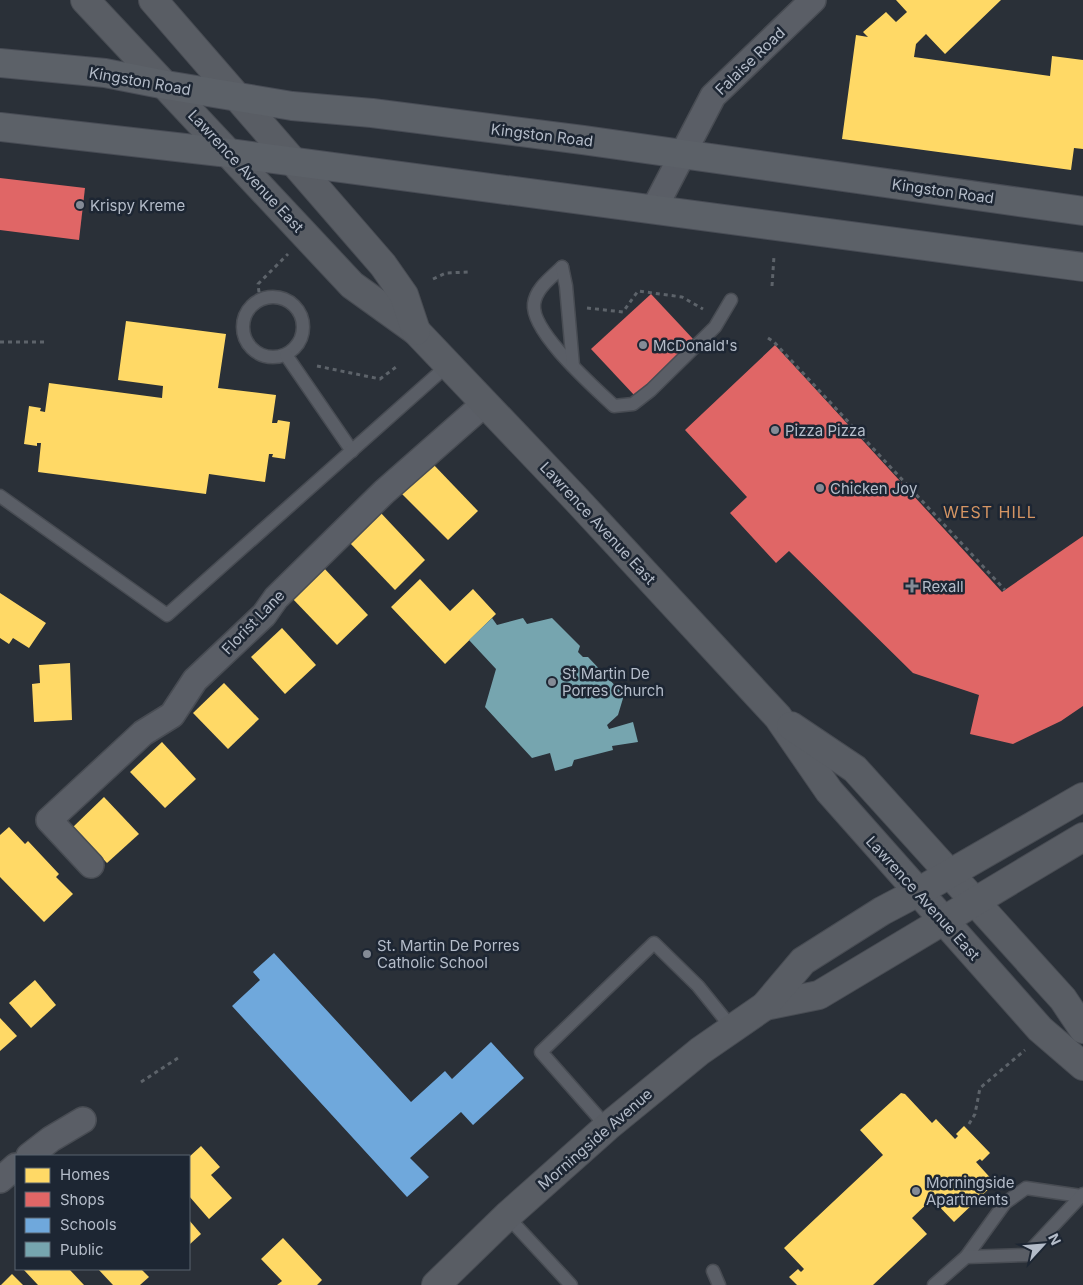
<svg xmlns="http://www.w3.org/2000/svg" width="1083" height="1285" font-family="Inter,sans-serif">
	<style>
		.homes { fill: #ffd966 }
		.shops { fill: #e06666 }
		.schools { fill: #6fa8dc }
		.public { fill: #76a5af }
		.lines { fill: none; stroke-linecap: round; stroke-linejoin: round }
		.lane-casing { stroke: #484c53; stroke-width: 15 }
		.street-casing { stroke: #484c53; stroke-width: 28 }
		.secondary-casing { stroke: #484c53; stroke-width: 30 }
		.primary-casing { stroke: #484c55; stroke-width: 30 }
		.path { stroke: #5d636a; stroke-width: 3; stroke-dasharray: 4 4; stroke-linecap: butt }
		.lane { stroke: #5a5e66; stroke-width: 12 }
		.street { stroke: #5a5e66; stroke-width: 25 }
		.secondary { stroke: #595d64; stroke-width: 28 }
		.primary { stroke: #5c6168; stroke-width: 28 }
		.poi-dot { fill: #848b96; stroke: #1d2633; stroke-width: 2 }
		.labels { text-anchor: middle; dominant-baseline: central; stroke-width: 5; stroke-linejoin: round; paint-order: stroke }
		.street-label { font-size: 15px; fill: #b4bcc9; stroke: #1d2633 }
		.poi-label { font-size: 15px; fill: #b4bcc9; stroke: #1d2633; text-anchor: start }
		.neighbourhood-label { font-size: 16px; letter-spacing: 1px; fill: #d59563; stroke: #1d2633 }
	</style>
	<rect width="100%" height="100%" fill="#2a3038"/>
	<g class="homes">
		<polygon points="896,0 1001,0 945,54 926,34 916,44 914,57 1050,76 1052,56 1083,60 1083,149 1074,148 1071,170 842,139 856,35 868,37 863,32 886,12 896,22 907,12"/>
		<polygon points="126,321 226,334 218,388 276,395 272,423 277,423 278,420 290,422 285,459 272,457 273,454 269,454 265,482 209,474 206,494 38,472 41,443 37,443 37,446 24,444 29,406 41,408 40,411 45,412 49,383 162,398 163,386 118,380"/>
		<polygon points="432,463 478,511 448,540 401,493"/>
		<polygon points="380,512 425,560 395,590 349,542"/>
		<polygon points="323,567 368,615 337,645 291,597"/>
		<polygon points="420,579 450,611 473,589 496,614 445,664 391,607"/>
		<polygon points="0,593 46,623 29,648 13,638 9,644 0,638"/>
		<polygon points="282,628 316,665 285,694 251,657"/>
		<polygon points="70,663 72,720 34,722 32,684 40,683 39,665"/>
		<polygon points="224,683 259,719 228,749 193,713"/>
		<polygon points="162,742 196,779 165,808 130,772"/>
		<polygon points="104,797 139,834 107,863 73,827"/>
		<polygon points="9,827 25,844 28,841 59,874 56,877 73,894 44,922 0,877 0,835"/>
		<polygon points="35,980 56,1005 31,1028 9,1003"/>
		<polygon points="0,1018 17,1036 0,1051"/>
		<polygon points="901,1093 905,1094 932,1123 936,1119 955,1139 958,1136 956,1134 964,1126 990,1153 982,1161 980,1159 976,1162 995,1183 954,1222 932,1199 912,1218 927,1234 873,1285 797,1285 789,1277 798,1269 801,1272 804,1269 784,1248 883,1155 860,1130"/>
		<polygon points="201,1146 220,1167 211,1175 232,1198 209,1219 189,1196 189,1157"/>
		<polygon points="189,1220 201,1234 189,1245"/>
		<polygon points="283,1238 322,1280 317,1285 277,1285 282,1281 261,1259"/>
		<polygon points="23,1269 69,1269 84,1285 38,1285"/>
		<polygon points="98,1269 141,1269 149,1277 140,1285 113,1285"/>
		<polygon points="12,1274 23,1285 1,1285"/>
	</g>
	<g class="shops">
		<polygon points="0,178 85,188 79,240 0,230"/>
		<polygon points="651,294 694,340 635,396 591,349"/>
		<polygon points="775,345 1002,592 1083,536 1083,706 1061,721 1013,744 970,734 979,695 913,673 789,551 776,563 730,513 747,497 685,430"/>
	</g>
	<polygon class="schools" points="274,953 411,1102 445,1071 452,1079 491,1042 524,1078 473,1125 461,1112 410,1158 429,1177 407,1197 232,1006 260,980 253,972"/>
	<polygon class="public" points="492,618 497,625 523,618 527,624 552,618 580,646 578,652 583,657 588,657 624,695 618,715 607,725 609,729 633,722 638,742 612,746 613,750 574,760 572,766 555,771 550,753 532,758 485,707 496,669 469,640"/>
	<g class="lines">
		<g class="lane-casing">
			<g id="lane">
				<path d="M562,267C551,278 536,288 534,304C531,332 594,387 614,406L633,404L651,390L715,327L731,300"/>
				<polyline points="562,267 566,286 573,366"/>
				<circle cx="273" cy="327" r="30"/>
				<polyline points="286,355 352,451"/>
				<polyline points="0,496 167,615 448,365"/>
				<polyline points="607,1127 541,1052 654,943 698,986 732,1028"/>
				<polyline points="507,1216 571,1285"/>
				<polyline points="966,1257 1005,1203 1026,1188 1081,1196"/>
				<polyline points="713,1271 719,1285"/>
				<polyline points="934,1285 966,1257 1026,1255 1083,1194"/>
			</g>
		</g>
		<g class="street-casing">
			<g id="street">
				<polyline points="654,209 713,96 813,0"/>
				<polyline points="91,865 49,820 143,733 172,715 195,680 264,615 276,598 384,492 484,404"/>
				<polyline points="29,1156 51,1139 83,1120"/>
				<polyline points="0,1180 16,1166"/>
			</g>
		</g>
		<g class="secondary-casing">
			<g id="secondary">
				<polyline points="85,0 352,285 416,331 576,499 778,717 829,791 1040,1029 1083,1066"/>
				<polyline points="153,0 383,265 404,295 416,331"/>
				<polyline points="791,726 855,769 1063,999 1083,1029"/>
				<polyline points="765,1006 819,995 1083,837"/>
				<polyline points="436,1285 507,1216 607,1127 700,1051 765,1006 803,961 882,911 918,892 1083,797"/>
			</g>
		</g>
		<g class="primary-casing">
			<g id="primary">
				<polyline points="0,63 105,73 166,85 292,106 372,113 583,140 1083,211"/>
				<polyline points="0,127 229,153 1083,267"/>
			</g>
		</g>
		<g class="path">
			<polyline points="433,279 446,273 468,272"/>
			<polyline points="772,286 774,256"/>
			<polyline points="260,300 258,284 288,254"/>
			<polyline points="587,308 623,312 638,291 682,297 703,309"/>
			<polyline points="768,338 774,342 1005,590"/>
			<polyline points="0,342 46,342"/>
			<polyline points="317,366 380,379 396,367"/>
			<polyline points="141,1082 178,1058"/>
			<polyline points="969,1124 975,1114 980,1088 1025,1050"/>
		</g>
		<use href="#lane" class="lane"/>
		<use href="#street" class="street"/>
		<use href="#secondary" class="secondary"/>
		<use href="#primary" class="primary"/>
	</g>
	<g class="poi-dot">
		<circle cx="80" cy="205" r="5"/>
		<circle cx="643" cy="345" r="5"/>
		<circle cx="775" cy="430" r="5"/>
		<circle cx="820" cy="488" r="5"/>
		<path d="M909.5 578.5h5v5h5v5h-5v5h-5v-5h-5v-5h5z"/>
		<circle cx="552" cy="682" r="5"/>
		<circle cx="367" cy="954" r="5"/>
		<circle cx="916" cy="1191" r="5"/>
	</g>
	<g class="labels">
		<g class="street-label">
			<text transform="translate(750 61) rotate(-44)">Falaise Road</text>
			<text transform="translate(140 81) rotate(10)">Kingston Road</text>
			<text transform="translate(542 135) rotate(7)">Kingston Road</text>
			<text transform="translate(246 171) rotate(47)">Lawrence Avenue East</text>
			<text transform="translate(943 191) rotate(8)">Kingston Road</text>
			<text transform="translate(598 523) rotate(47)">Lawrence Avenue East</text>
			<text transform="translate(253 622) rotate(-46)">Florist Lane</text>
			<text transform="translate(923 898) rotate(48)">Lawrence Avenue East</text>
			<text transform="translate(595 1139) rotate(-41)">Morningside Avenue</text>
		</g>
		<g class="poi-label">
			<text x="90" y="205">Krispy Kreme</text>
			<text x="653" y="345">McDonald's</text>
			<text x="785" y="430">Pizza Pizza</text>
			<text x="830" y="488">Chicken Joy</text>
			<text x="922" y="586">Rexall</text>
			<text x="562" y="673">St Martin De<tspan x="562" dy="17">Porres Church</tspan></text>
			<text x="377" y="945">St. Martin De Porres<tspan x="377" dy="17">Catholic School</tspan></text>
			<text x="926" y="1182">Morningside<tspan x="926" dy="17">Apartments</tspan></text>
		</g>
		<g class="neighbourhood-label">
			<text x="990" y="512">WEST HILL</text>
		</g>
	</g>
	<rect x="15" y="1155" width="175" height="115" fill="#1d2633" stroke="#59626f"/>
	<rect x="25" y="1168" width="25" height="15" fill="#ffd966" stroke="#59626f"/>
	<text x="60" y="1180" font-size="15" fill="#b4bcc9">Homes</text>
	<rect x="25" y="1192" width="25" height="15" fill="#e06666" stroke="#59626f"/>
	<text x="60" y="1205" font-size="15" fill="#b4bcc9">Shops</text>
	<rect x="25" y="1218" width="25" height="15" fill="#6fa8dc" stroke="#59626f"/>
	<text x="60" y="1230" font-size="15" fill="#b4bcc9">Schools</text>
	<rect x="25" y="1242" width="25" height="15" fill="#76a5af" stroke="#59626f"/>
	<text x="60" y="1255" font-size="15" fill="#b4bcc9">Public</text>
	<g transform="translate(1043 1245) rotate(64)" stroke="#1d2633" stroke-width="4" paint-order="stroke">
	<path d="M0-4L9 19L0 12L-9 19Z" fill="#b4bcc9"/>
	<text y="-8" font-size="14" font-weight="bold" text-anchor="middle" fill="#b4bcc9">N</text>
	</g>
</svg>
